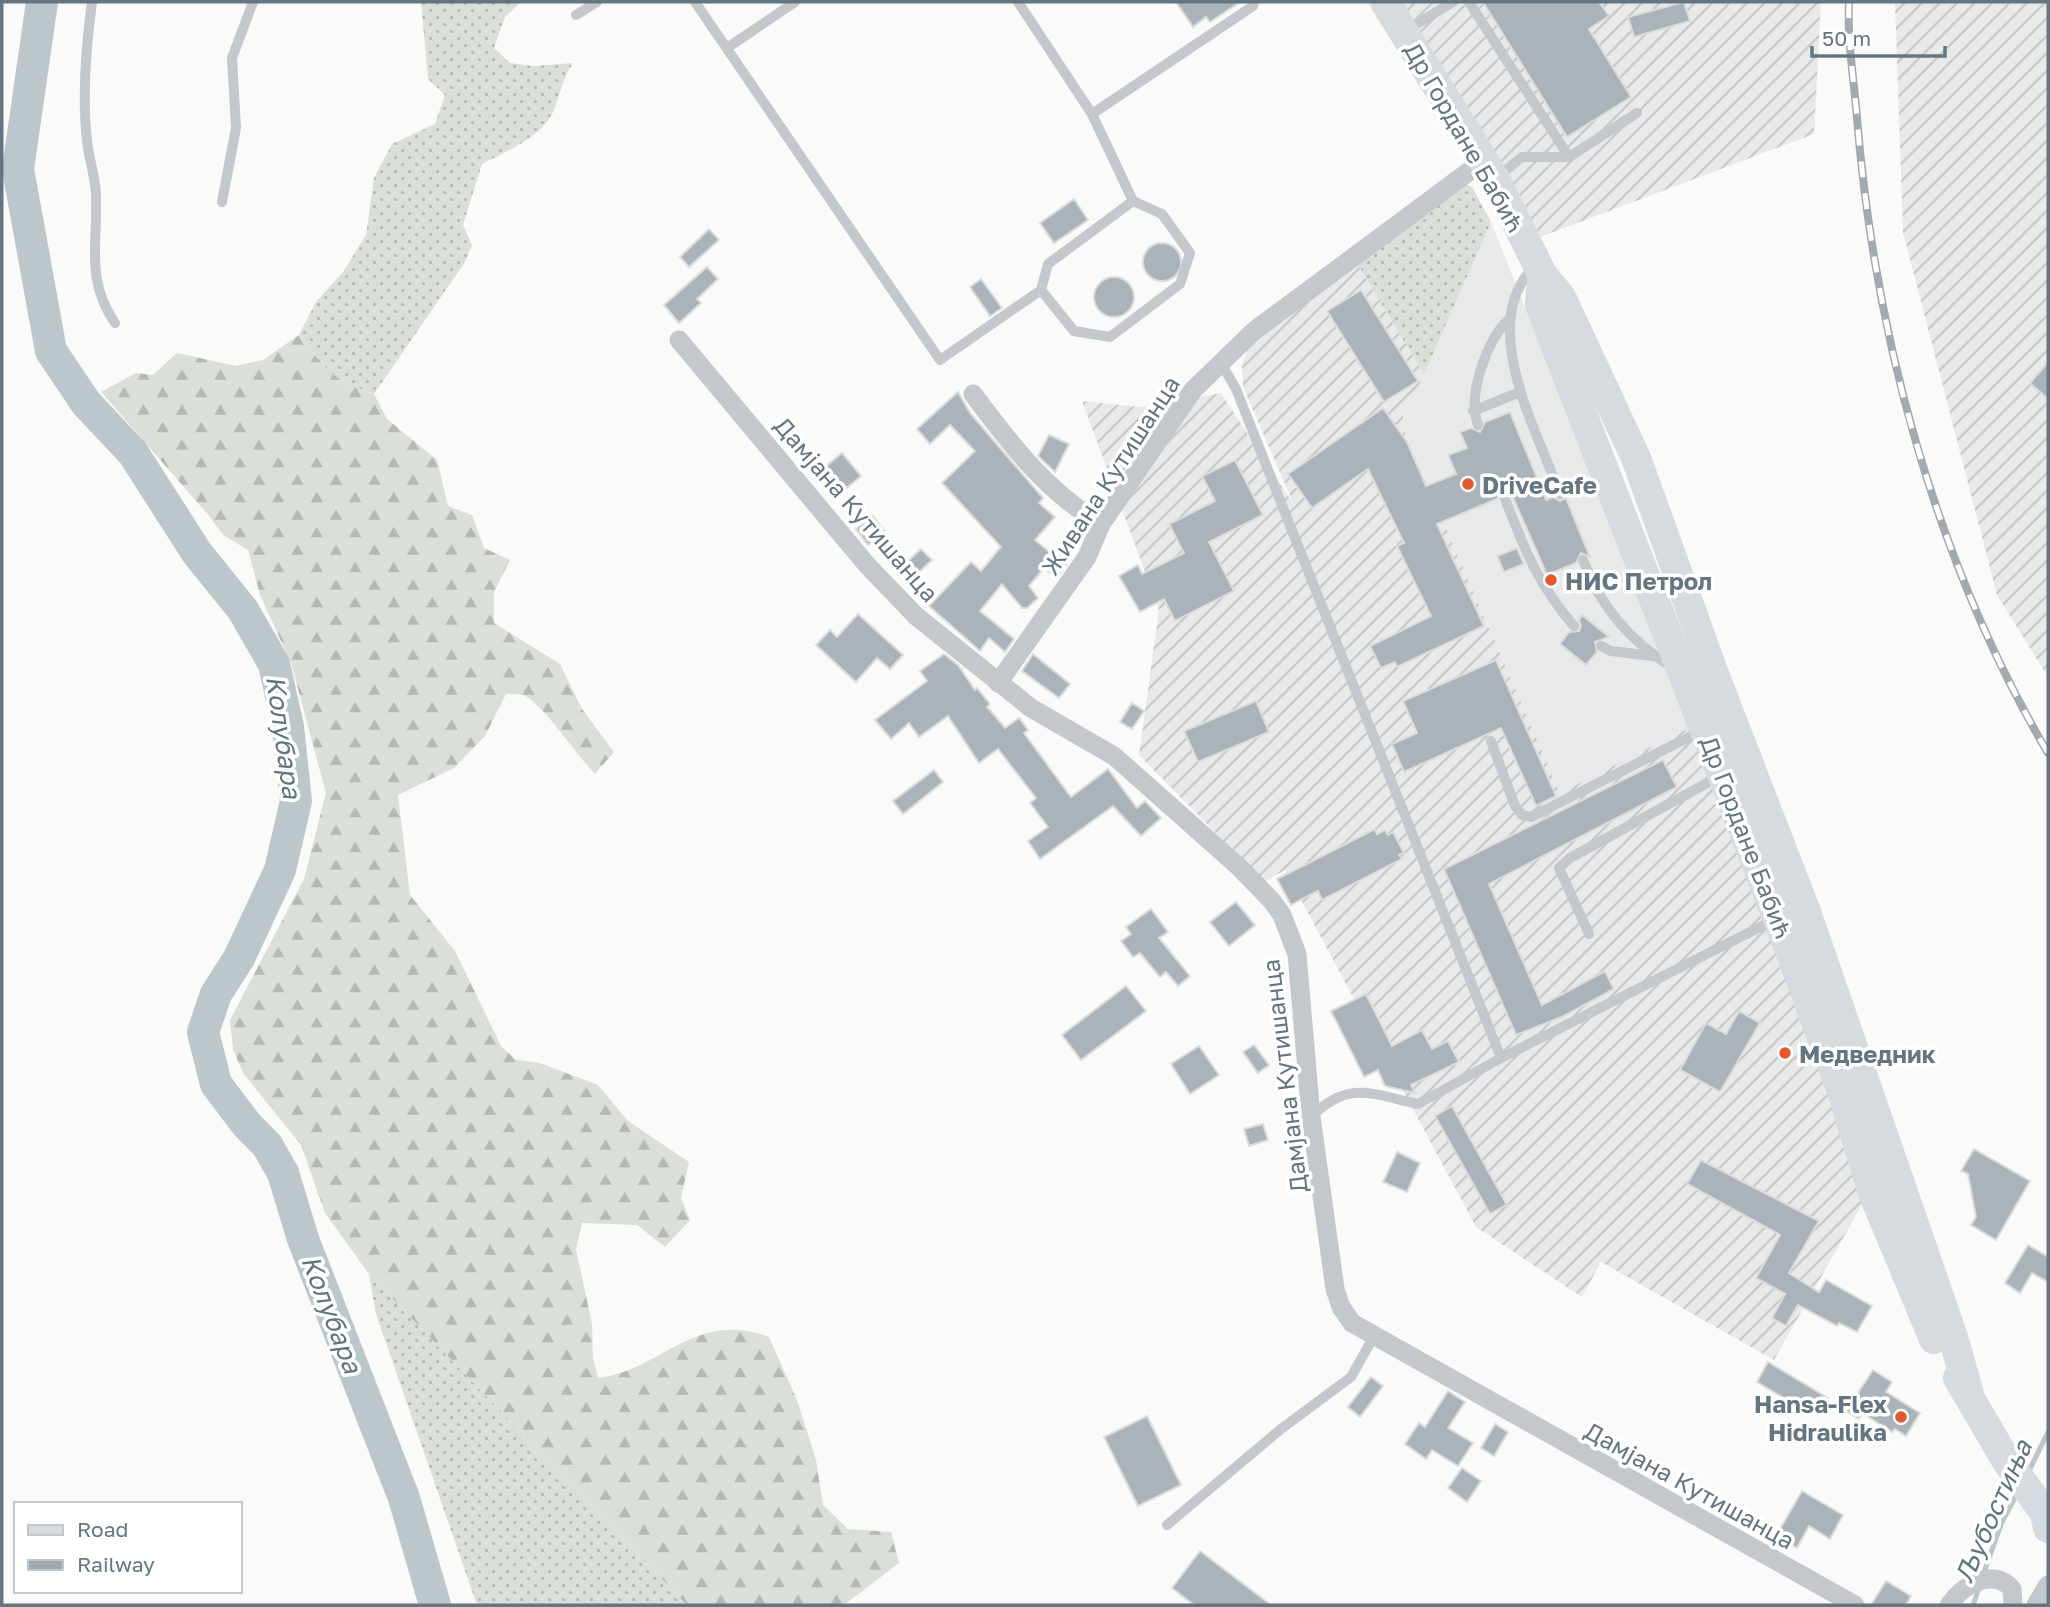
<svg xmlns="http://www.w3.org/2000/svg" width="2050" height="1607" font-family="'Golos Text',sans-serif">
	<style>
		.built { fill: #e8e9e9 }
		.industrial { fill: url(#industrial-furrows) }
		.grass { fill: url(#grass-dots) }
		.forest { fill: url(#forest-firs) }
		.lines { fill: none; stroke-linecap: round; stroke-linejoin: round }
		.stream { stroke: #bbc7cb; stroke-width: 5 }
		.river { stroke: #bbc7cb; stroke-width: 32 }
		.building { fill: #aab3b9; stroke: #dcdcda; stroke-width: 2 }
		.service { stroke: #c3c8cc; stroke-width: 10 }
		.minor { stroke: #c3c8cc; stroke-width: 19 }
		.primary { stroke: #d6dbdf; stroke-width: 30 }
		.rail-casing { stroke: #a2aab0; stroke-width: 8 }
		.rail { stroke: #fff; stroke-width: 5; stroke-dasharray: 16; stroke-linecap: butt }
		.poi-dot { fill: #e4572e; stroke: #fff; stroke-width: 2.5 }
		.labels { text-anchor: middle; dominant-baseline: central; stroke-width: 7; stroke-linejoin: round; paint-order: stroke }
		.street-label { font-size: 24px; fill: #657683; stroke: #fff }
		.poi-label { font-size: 24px; font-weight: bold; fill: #657683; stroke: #fff; text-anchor: start }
		.water-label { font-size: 26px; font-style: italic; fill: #60757c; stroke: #fff }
	</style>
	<defs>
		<pattern id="industrial-furrows" width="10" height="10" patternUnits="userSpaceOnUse" patternTransform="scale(1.75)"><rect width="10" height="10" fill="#e8e9e9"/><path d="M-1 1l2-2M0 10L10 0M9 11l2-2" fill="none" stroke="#c0c1c2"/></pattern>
		<pattern id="grass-dots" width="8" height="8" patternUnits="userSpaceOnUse" patternTransform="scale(1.75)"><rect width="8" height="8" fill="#dadfd7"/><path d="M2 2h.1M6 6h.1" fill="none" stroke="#b4b9b4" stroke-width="1.8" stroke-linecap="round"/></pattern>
		<pattern id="forest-firs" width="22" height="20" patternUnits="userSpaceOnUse" patternTransform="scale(1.75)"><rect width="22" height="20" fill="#dadfd7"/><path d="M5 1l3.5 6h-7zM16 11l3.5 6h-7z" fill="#b4b9b4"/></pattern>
	</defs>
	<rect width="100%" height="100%" fill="#fafaf8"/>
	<polygon class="built" points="1491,222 1691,727 1560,794 1405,433 1403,417"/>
	<g class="industrial">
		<polygon points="1385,2 1821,2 1814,134 1540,237"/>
		<polygon points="1895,2 2048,2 2048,677 1997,595 1903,232"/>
		<polygon points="1357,263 1424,374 1403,417 1405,433 1560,793 1691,727 1868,1194 1774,1360 1601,1262 1582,1297 1476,1227 1285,870 1264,882 1139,755 1159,610 1082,401 1140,407 1221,393 1294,505 1243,387 1242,365 1251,340"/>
	</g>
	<g class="grass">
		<path d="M421,2H521L505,17L494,48L510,63L533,66L573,63C563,78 560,94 554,110C542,137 507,151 482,164L463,225L472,245L465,262L374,394C332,380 325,369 299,335L316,302L343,272L366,235L374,178L392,144L435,124L445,95L428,79Z"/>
		<polygon points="1466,184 1472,187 1491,222 1424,374 1357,263"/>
		<polygon points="369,1274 687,1605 477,1605 376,1314"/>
	</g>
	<path class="forest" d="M299,335C325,369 332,380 374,394L387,419L437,460L448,506L472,515L484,548L510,560L494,592V623L560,664L582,709L614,752L595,774C578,757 541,701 523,695C518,694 511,694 506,694L485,736L454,768L398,795L410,895L455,951L501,1046L516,1060L540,1063L598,1085L628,1121L689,1162L681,1198L690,1220L665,1247L637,1225L582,1223L576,1249L592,1324L593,1358L598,1378C663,1370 694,1309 769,1337L797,1400L816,1460L823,1505L848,1529L891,1532L899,1563L844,1605H687L369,1274L325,1213L301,1145L243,1073L233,1049L230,1020L304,879L326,793L291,663L260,595L248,550L223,535L210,517L101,392L136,373L153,375L177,353L236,366L263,360Z"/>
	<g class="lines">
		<g class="stream">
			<polyline points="2028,1473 2048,1432"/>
			<polyline points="1983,1575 2002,1522 2017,1494"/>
			<polyline points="1973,1605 1979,1588"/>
		</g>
		<polyline class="river" points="42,2 18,169 51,351 86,403 133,453 197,553 243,610 274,664 288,727 296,801 280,870 239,958 216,994 203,1032 216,1084 247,1125 267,1145 283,1173 303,1239 404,1498 435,1605"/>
	</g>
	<g class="building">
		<polygon points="1176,2 1240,2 1210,22 1206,17 1193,27"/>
		<polygon points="1483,2 1599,2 1609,16 1589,29 1631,97 1567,137"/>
		<polygon points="1684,2 1690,21 1634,37 1628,17"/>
		<polygon points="1074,199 1088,220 1054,243 1040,223"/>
		<polygon points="709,229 719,240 689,267 680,257"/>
		<circle cx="1162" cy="262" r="19"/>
		<polygon points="707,267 718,279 697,299 701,303 679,323 664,305"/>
		<circle cx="1114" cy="297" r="20"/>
		<polygon points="981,279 1002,308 990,316 970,287"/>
		<polygon points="1361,290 1418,381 1384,402 1327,311"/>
		<polygon points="2048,362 2048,399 2030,383"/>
		<polygon points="958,392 970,413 1043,498 1039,503 1055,517 1035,540 1057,558 1063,551 1071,558 1057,578 1044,568 1029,586 1038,598 1027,608 1022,608 1002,584 980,611 1014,639 1005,652 989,638 980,651 929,606 971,562 981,571 1001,547 942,483 975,451 950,425 930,444 917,429"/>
		<polygon points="1383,408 1407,442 1426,486 1456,474 1448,455 1467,448 1460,432 1471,428 1480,432 1485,422 1510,412 1546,500 1553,497 1560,501 1566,498 1590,557 1581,553 1576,563 1547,575 1511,493 1501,489 1497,499 1437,524 1484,626 1397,667 1395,662 1381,668 1370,646 1431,616 1397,546 1404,543 1368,469 1312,508 1288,474"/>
		<polygon points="1049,435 1069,444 1055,472 1038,456"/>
		<polygon points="842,453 861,476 837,496 818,473"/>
		<polygon points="1235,460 1263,515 1209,542 1234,591 1175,621 1164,599 1140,612 1119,576 1138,565 1142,574 1184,553 1169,524 1215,501 1202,476"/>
		<polygon points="873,516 885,532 868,545 856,529"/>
		<polygon points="1517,548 1524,564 1504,572 1497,556"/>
		<polygon points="921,549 932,560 918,573 907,562"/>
		<polygon points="858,614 903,655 890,669 877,658 856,682 816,645 830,630 837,637"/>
		<polygon points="1582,615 1609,637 1595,642 1597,652 1586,665 1560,644 1569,632 1579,631 1581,626 1579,620"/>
		<polygon points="944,654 958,665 975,690 977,688 990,704 987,707 1005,728 1019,718 1028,730 1024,733 1071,797 1108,769 1137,808 1145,801 1161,818 1141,836 1113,806 1040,859 1028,841 1048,827 1030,803 1036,798 998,749 979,763 948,716 919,737 909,723 891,739 875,720 927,681 920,671"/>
		<polygon points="1033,654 1070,684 1059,698 1022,671"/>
		<polygon points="1496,660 1556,796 1536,806 1501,728 1404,772 1392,744 1417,733 1403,701"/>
		<polygon points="1256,701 1269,732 1198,762 1184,731"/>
		<polygon points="1132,703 1144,711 1132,729 1120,722"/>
		<polygon points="1663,760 1677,787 1489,884 1542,1005 1605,971 1614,989 1564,1016 1516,1035 1444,869"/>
		<polygon points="934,770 943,782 903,814 893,801"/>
		<polygon points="1375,829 1377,834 1385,830 1388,835 1393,832 1404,853 1399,855 1402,859 1322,900 1318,891 1291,905 1277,879"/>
		<polygon points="1236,902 1255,925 1229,946 1210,922"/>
		<polygon points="1151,909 1168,932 1159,938 1190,976 1178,986 1166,972 1160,977 1140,953 1133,957 1121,941 1131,934 1126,927"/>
		<polygon points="1126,986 1146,1011 1081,1060 1062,1035"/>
		<polygon points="1366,994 1392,1046 1422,1030 1432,1049 1448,1041 1459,1062 1411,1085 1415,1093 1385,1086 1378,1070 1364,1077 1331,1011"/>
		<polygon points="1739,1011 1760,1023 1720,1092 1680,1070 1706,1023 1726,1034"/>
		<polygon points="1254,1045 1269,1065 1258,1073 1243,1052"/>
		<polygon points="1199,1046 1219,1075 1190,1094 1171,1064"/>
		<polygon points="1452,1106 1507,1205 1490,1214 1435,1116"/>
		<polygon points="1263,1124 1268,1140 1249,1146 1244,1129"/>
		<polygon points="1974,1149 2030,1181 1996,1240 1971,1225 1976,1217 1968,1174 1961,1171"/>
		<polygon points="1397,1152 1420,1163 1407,1192 1383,1182"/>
		<polygon points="1701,1160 1819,1221 1789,1273 1819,1292 1826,1280 1872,1306 1857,1332 1839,1323 1837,1326 1798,1305 1786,1326 1772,1318 1785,1294 1756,1278 1780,1235 1687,1184"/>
		<polygon points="2028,1245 2048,1257 2048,1282 2032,1273 2020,1293 2005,1283"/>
		<polygon points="1768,1362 1828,1398 1818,1415 1803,1407 1802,1409 1757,1382"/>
		<polygon points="1873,1370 1892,1382 1886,1392 1920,1413 1906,1436 1895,1429 1892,1432 1862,1413 1859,1419 1846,1411"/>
		<polygon points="1371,1377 1383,1386 1360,1417 1348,1407"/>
		<polygon points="1448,1391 1465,1402 1448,1428 1473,1443 1458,1466 1432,1450 1426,1459 1405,1444 1419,1423 1425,1427"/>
		<polygon points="1147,1416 1181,1485 1138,1506 1104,1437"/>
		<polygon points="1495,1424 1508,1432 1494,1456 1481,1448"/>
		<polygon points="1462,1468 1481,1481 1467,1502 1448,1488"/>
		<polygon points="1802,1491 1843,1515 1830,1539 1809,1526 1797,1548 1776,1536"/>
		<polygon points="1200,1551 1271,1605 1194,1605 1172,1588"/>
		<polygon points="1886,1581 1911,1596 1906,1605 1871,1605"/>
	</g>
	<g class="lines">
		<g class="service">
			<path d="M92,2C86,46 82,96 87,141C89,159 95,176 96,194C98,242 85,280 115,323"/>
			<polyline points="695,2 940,360 1041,290 1074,331 1110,337 1180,284 1190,253 1162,214 1133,201 1048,264 1041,290"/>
			<polyline points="1018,2 1092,114 1133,201"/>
			<polyline points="1469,2 1569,157"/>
			<polyline points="576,15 597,2"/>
			<polyline points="1405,31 1453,2"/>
			<polyline points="727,48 795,2"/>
			<polyline points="1092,114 1253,6 1254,2"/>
			<polyline points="1498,177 1522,157 1569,157 1637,113"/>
			<polyline points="222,202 236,128 232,58 253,2"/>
			<path d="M1534,267C1476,323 1538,433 1560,494"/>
			<polyline points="1221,363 1236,389 1501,1058 1774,920"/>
			<polyline points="1473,411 1520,392"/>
			<path d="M1478,425C1467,395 1487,339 1509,319"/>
			<path d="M1504,496C1524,548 1537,583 1574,626"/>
			<path d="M1583,560C1600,606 1631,642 1672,667"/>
			<polyline points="1601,646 1611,651 1653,656"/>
			<polyline points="1491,741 1515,806 1522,815 1531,817 1703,730"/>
			<polyline points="1589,934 1559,868 1570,858 1720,776"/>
			<path d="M1312,1116C1349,1080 1372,1094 1418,1104L1501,1058"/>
			<polyline points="1167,1525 1281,1429 1351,1377 1374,1336"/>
		</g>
		<g class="minor">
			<polyline points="679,340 867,565 916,616 1031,708 1114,756 1239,867 1272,901 1282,915 1297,954 1311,1117 1335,1289 1341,1307 1352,1323 1855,1605"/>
			<path d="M973,394C1011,445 1046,491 1101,524"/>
			<polyline points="998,683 1087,557 1101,524 1193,390 1254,331 1483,161"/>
			<path d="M1949,1605C1962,1586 1993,1566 2012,1589L2013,1605"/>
			<polyline points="2036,1605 2048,1585"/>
		</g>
		<g class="primary">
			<polyline points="1385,2 1495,179 1542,274 1561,297 1636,458 1714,674 1806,912 1954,1340 1969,1394"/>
			<polyline points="1542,274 1540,305 1783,932 1842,1091 1873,1193 1934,1339"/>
			<polyline points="1958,1378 2006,1460 2045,1513 2048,1528"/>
		</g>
		<g class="rail-casing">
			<path id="rail" d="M1849,2C1847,40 1854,80 1857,118C1875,338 1936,563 2048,753"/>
		</g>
		<use href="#rail" class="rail"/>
	</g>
	<g class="poi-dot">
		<circle cx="1468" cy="484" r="7"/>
		<circle cx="1551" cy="580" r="7"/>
		<circle cx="1785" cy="1053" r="7"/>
		<circle cx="1901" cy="1417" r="7"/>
	</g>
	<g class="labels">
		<g class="street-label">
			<text transform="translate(1465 137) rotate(60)">Др Гордане Бабић</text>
			<text transform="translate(1110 475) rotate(-57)">Живана Кутишанца</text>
			<text transform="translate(857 509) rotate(49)">Дамјана Кутишанца</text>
			<text transform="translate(1747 837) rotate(69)">Др Гордане Бабић</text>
			<text transform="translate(1284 1076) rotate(-97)">Дамјана Кутишанца</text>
			<text transform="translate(1690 1485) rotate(29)">Дамјана Кутишанца</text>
		</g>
		<g class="poi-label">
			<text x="1482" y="484">DriveCafe</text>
			<text x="1565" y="580">НИС Петрол</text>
			<text x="1799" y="1053">Медведник</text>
			<text x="1887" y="1403" text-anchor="end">Hansa-Flex<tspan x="1887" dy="28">Hidraulika</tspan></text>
		</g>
		<g class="water-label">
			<text transform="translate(284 737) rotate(82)">Колубара</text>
			<text transform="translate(332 1314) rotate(69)">Колубара</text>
			<text transform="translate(1993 1511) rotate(-66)">Љубостиња</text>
		</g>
	</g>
	<rect width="2050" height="1607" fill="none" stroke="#657683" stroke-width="7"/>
	<rect x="14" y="1502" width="228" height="91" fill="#ffffff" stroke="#c1c8cd" stroke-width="2"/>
	<rect x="28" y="1525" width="35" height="10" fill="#d6dbdf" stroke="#c1c8cd" stroke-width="2"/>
	<text x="77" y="1537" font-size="21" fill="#657683">Road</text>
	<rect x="28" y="1560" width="35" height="10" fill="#a2aab0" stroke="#c1c8cd" stroke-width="2"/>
	<text x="77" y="1572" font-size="21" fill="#657683">Railway</text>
	<path d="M1812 46v10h133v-10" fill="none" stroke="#657683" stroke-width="3.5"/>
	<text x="1822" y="46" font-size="21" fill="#657683" stroke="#ffffff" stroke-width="5" paint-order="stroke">50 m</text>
</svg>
